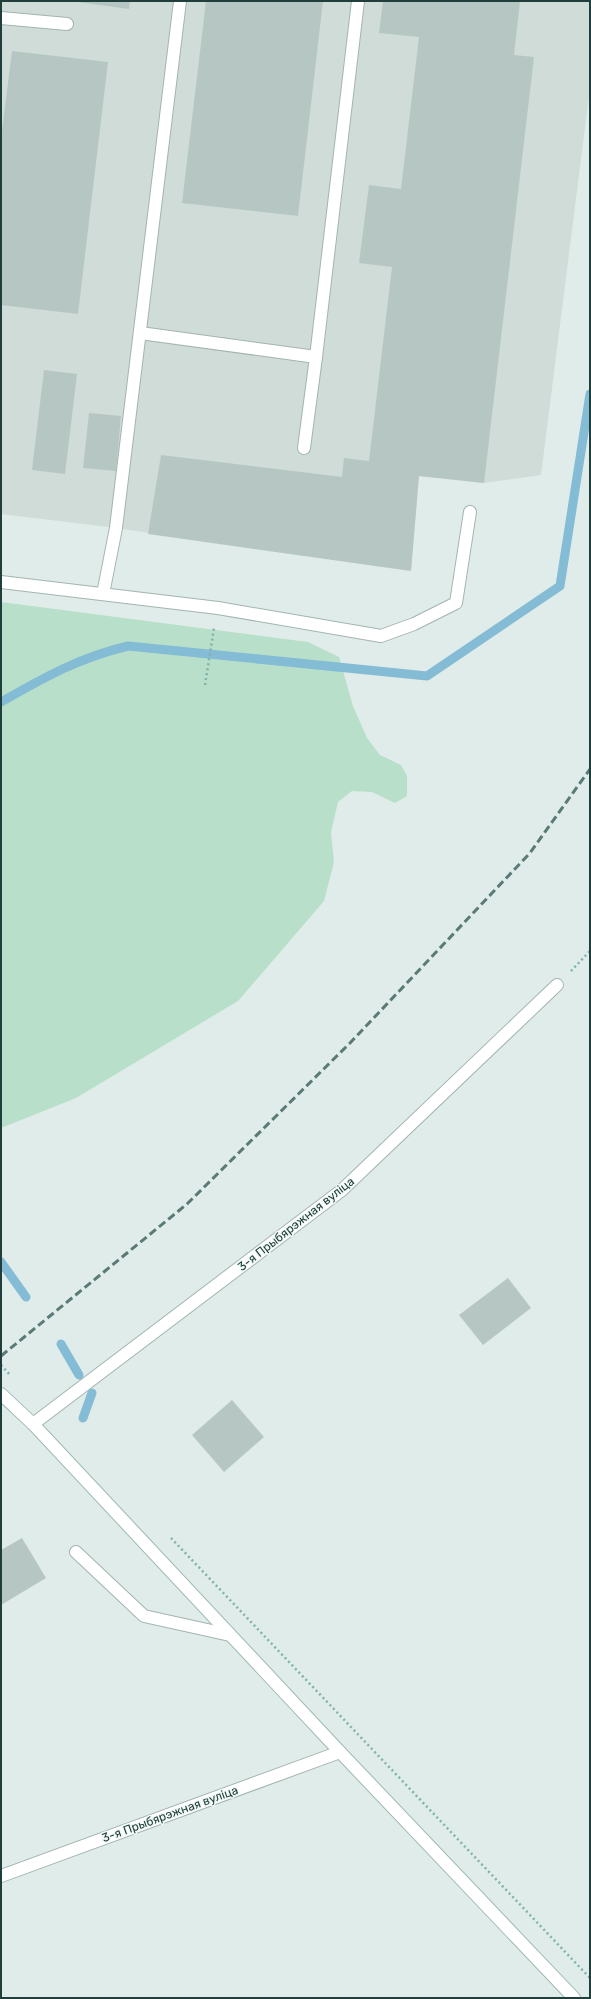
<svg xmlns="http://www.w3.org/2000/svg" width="591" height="1999" font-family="Rubik,sans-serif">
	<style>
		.built { fill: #cfdcd8 }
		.green { fill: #b8dfc9 }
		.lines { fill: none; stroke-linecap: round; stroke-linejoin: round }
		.stream { stroke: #84bbd5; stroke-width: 9 }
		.building { fill: #b6c7c3 }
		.lane-casing { stroke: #a3b4b1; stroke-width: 14 }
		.street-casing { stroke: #a3b4b1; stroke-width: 14 }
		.secondary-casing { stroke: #9eb9b4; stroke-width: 14 }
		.path { stroke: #7fb2ab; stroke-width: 2.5; stroke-dasharray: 2 3; stroke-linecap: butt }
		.lane { stroke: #fff; stroke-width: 12 }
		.street { stroke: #fff; stroke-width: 12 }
		.secondary { stroke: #fff; stroke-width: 12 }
		.rail { stroke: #5a7a77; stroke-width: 3; stroke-dasharray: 8 4; stroke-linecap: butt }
		.labels { text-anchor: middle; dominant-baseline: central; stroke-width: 3; stroke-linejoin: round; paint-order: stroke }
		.street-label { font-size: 12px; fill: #203e3b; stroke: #f1f9f6 }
	</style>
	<rect width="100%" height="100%" fill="#e0ece9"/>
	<polygon class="built" points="1,1 590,1 590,88 541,475 484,483 419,476 411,571 116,528 1,514"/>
	<polygon class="green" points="1,602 308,642 339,657 353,706 367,738 380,755 401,765 407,776 407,796 395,803 372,792 352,791 338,802 331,832 334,862 324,901 238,1001 76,1098 1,1128"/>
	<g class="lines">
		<g class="stream">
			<path d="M1,702C45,677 78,658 128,646L427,676L560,586L590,394"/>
			<polyline points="1,1262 26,1297"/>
			<polyline points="61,1344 79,1375"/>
			<polyline points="83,1418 92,1393"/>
		</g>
	</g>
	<g class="building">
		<polygon points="70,1 130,1 129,9"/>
		<polygon points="206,1 323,1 298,216 182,203"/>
		<polygon points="383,1 520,1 514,55 534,57 484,483 419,476 411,571 148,534 161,455 342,477 344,458 369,461 392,267 359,263 369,185 401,189 419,37 379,33"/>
		<polygon points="12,51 108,62 78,314 1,305 1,139"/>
		<polygon points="44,370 77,374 65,474 32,470"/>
		<polygon points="89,413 121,416 116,471 83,468"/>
		<polygon points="508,1278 531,1308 483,1345 459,1315"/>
		<polygon points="232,1400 264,1437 224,1472 192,1435"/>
		<polygon points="22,1538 46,1578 1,1605 1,1550"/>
	</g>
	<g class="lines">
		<g class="lane-casing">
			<g id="lane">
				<polyline points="1,18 67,24"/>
				<polyline points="140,333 316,357 358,1"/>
				<polyline points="304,448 316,357"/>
				<polyline points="1,582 218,608 381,636 414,624 456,603 470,512"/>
				<polyline points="103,594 116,528 180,1"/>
				<polyline points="76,1552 144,1616 230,1635"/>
			</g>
		</g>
		<g class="street-casing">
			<g id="street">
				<polyline points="33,1424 342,1190 557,985"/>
				<polyline points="1,1876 340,1752"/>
			</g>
		</g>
		<g class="secondary-casing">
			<polyline id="secondary" points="1,1394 33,1424 340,1752 574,1998"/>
		</g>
		<g class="path">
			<polyline points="205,685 214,628"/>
			<polyline points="571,971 590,951"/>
			<polyline points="1,1365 10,1375"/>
			<polyline points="171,1538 590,1978"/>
		</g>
		<use href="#lane" class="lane"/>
		<use href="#street" class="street"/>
		<use href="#secondary" class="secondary"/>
		<polyline class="rail" points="1,1356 187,1204 350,1043 530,853 590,769"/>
	</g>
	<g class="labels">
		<g class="street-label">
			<text transform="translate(296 1224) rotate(-38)">3-я Прыбярэжная вуліца</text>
			<text transform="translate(170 1814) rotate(-20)">3-я Прыбярэжная вуліца</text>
		</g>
	</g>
	<rect width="591" height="1999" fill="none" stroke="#203e3b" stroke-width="4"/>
</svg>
